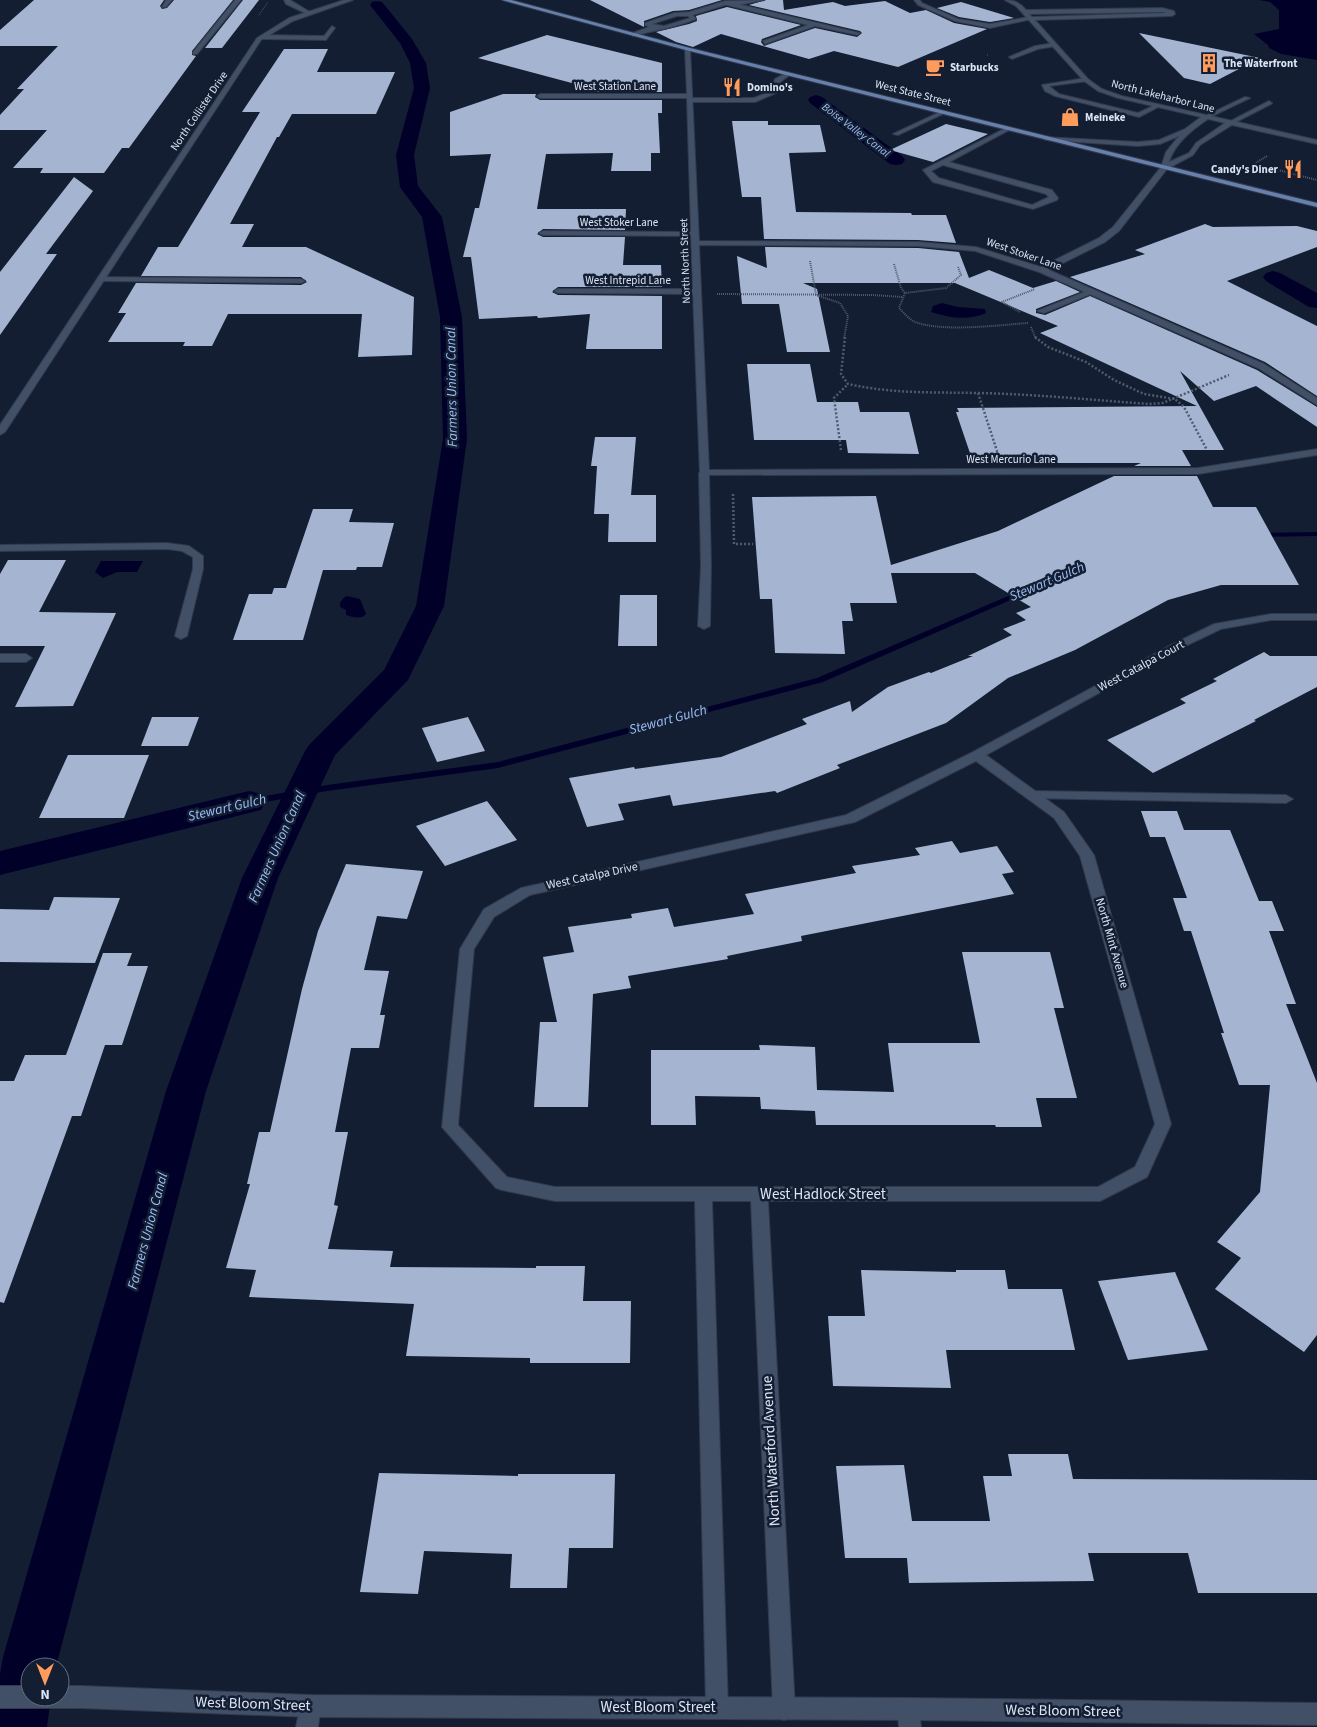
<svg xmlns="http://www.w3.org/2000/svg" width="1317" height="1727" font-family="'Source Sans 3',sans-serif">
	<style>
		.water { fill: #000029 }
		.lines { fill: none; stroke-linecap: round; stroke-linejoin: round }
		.stream { fill: #000029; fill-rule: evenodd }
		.canal { fill: #000029; fill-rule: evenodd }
		.building { fill: #a5b5d1 }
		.service-casing { stroke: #32394a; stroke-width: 2 }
		.minor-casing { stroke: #32394a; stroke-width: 2 }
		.tertiary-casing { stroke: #32394a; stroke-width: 2 }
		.primary-casing { stroke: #32394a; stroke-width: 2 }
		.path-far2 { stroke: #505a6e; stroke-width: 1; stroke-dasharray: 1 1; stroke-linecap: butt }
		.path-far1 { stroke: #505a6e; stroke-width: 2; stroke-dasharray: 1 1; stroke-linecap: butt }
		.path { stroke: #505a6e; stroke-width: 2.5; stroke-dasharray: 2 2; stroke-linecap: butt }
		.service { fill: #414f67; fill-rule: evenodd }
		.minor { fill: #414f67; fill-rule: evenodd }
		.tertiary { fill: #414f67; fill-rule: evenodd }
		.primary { fill: #6781af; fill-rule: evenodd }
		.labels { text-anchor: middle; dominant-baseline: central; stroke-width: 5; stroke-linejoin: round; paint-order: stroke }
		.far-poi-label { font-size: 11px; font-weight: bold; fill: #dce5f4; stroke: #131e33; text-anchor: start }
		.far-street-label { font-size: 11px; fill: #dce5f4; stroke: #131e33 }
		.far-water-label { font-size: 11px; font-style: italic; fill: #9ebff8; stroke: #131e33 }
		.street-label { font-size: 12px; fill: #dce5f4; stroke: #131e33 }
		.water-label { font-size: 14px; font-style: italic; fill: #9ebff8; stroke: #131e33 }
		.near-street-label { font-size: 15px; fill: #dce5f4; stroke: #131e33 }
	</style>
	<rect width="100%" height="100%" fill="#131e33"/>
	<g class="water">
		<polygon points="1259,0 1317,0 1317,60 1281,54 1269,48 1268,45 1254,34 1279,29 1279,10 1270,2"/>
		<path d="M942,303L958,307L985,309L986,313C967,321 950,318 931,312L933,306Z"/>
		<polygon points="101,561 143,561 137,572 117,572 103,578 95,572"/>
		<path d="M347,596L360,599L366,614C361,620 353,617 346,615V610L340,607C339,602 343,598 347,596Z"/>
	</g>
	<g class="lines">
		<g class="stream">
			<polygon points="1317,532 1317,536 1258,537 1254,535 1258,533"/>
			<polygon points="1022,590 1025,590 1029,592 823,682 498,768 327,791 249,805 244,802 249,799 327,785 498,762 817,678"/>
		</g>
		<g class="canal">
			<polygon points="377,1 382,2 412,39 426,63 430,88 414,155 418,186 442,217 462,317 467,439 444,606 408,680 335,755 278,878 206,1091 56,1667 30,1667 30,1697 51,1697 47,1727 0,1727 0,1674 3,1657 166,1091 242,878 305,751 310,744 384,670 416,606 443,439 440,317 422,217 400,187 396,155 414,88 410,63 400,43 370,5 372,2"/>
			<polygon points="816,95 822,97 902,156 905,160 902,164 896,165 890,164 810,103 808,100 810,97"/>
			<polygon points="1273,271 1280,273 1317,293 1317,308 1309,307 1266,281 1263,277 1266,273"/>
			<polygon points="249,791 261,794 266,802 261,810 0,875 0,851"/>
		</g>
	</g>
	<g class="building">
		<polygon points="34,0 164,0 160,6 162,9 167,8 174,0 233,0 192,51 192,55 196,56 129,148 122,148 104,173 40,173 43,168 13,168 47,130 0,130 0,115 24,89 17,89 58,46 0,46 0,30"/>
		<polygon points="243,0 259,0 222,48 205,48"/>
		<polygon points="590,0 722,0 689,10 673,11 644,21 644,27"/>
		<polygon points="766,0 783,0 784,10 833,2 845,6 885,1 910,13 926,10 954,23 987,29 898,67 834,51 809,59 721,34 693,47 676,42 656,32 689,24 697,21 696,16 727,7 801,25 762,39 761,42 764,46 815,28 857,37 862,33 860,31 749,5"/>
		<polygon points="961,2 1014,18 990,22 959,17 937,8"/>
		<polygon points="1139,33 1260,58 1210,84 1184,78"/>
		<polygon points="547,35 662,63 662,92 597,92 598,90 478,58"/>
		<polygon points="284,49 328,49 317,72 395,72 376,114 292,114 279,137 277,137 230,224 254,224 242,247 306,247 414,297 412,355 358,357 362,314 228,314 212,346 183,346 185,342 108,342 126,313 118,313 136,283 301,285 307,282 301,277 141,276 158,247 178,247 260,112 242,112"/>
		<polygon points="503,94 536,94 535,97 540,100 662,100 662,113 658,113 660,153 651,153 651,171 611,171 613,153 546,154 537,209 626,209 625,230 543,229 537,234 543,237 625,237 623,265 661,265 662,287 558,287 552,292 558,295 662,296 662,349 586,349 590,314 538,318 537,316 479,319 471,257 463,257 475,208 479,208 491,154 450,156 450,112"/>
		<polygon points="732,121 768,121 768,125 820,125 826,152 789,153 796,212 911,213 912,215 946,215 956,243 918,240 764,239 761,197 742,197"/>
		<polygon points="946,124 988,134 933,162 890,150"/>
		<polygon points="74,177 93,191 46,254 57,254 0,335 0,272"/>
		<polygon points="1205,224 1213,227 1297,226 1317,231 1317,247 1227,281 1317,326 1317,396 1265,362 1070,277 1145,254 1135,250"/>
		<polygon points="765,247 918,248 959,252 969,278 989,270 1033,288 1056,281 1080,292 1036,309 1036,313 1045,315 1090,296 1257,370 1317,407 1317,427 1256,386 1214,401 1180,371 1224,450 1182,450 1191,466 1134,466 1141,463 1023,463 1021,459 972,459 956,412 959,412 957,408 1197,406 1040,333 1058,326 955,283 803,283 817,289 830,352 787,352 779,304 742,304 737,256 767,268"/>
		<polygon points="747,364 810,364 817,402 858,402 860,412 909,412 919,454 848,453 846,440 754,440"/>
		<polygon points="595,437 636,437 631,495 656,495 656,542 608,542 609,514 594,514 597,466 591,466"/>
		<polygon points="1114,476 1197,476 1213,507 1256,507 1299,585 1221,585 1168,600 1075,650 1008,678 946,723 837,765 840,768 777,793 775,791 673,806 670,795 618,804 624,820 587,827 569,778 634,767 635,769 721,757 807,724 802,719 850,701 852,712 888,687 929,672 931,673 973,656 968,656 1012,635 1003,629 1026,620 1016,613 1031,607 975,573 891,573 897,603 850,603 853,621 842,621 845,654 775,653 772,599 760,599 752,497 876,496 891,565 998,531"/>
		<polygon points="313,509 353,509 349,522 394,523 382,567 357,567 356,570 323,570 303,640 233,640 249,594 272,594 274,588 286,588"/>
		<polygon points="8,560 66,560 39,612 116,613 73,706 15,707 45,646 0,646 0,574"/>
		<polygon points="620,595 657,595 657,646 618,646"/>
		<polygon points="1264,652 1270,656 1317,656 1317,687 1254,720 1256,721 1153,773 1107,740 1186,703 1180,699 1217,681 1213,679"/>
		<polygon points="152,717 199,717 188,746 141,746"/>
		<polygon points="468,717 485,751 437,762 422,728"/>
		<polygon points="68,755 149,755 124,818 39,818"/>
		<polygon points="487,801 517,840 445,866 416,826"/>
		<polygon points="1141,811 1177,811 1184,830 1230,830 1259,901 1272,901 1284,931 1269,931 1296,1004 1286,1004 1317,1083 1317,1335 1304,1352 1215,1289 1241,1258 1217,1242 1260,1192 1270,1085 1239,1085 1221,1033 1224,1033 1191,931 1184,931 1173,898 1187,898 1165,837 1150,837"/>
		<polygon points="952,841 960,853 997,846 1014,872 1002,874 1014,894 801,936 802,941 727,956 728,959 628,976 631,988 593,994 588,1107 534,1107 540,1022 557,1022 543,957 574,952 568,927 632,918 631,914 668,908 674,927 754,914 745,894 856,873 852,866 920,855 915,848"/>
		<polygon points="346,864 423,871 407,919 377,916 364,970 389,971 380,1015 385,1015 379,1048 351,1048 335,1132 348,1132 334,1205 338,1206 328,1249 393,1251 390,1267 536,1268 536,1266 585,1266 583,1301 631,1301 630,1363 530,1363 530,1358 406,1356 414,1304 249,1297 256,1270 226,1268 250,1184 247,1184 259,1132 270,1132 302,989 318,931"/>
		<polygon points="54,897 120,898 95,963 0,962 0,909 49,910"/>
		<polygon points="962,952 1050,952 1064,1008 1054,1008 1077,1098 1036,1098 1042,1127 996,1127 995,1125 816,1125 815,1111 761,1109 760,1097 695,1096 696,1125 651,1125 651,1050 760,1050 759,1045 815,1047 817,1090 894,1092 888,1043 980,1043"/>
		<polygon points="103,953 132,953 127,966 148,966 122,1045 105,1045 81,1116 72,1116 4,1303 0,1302 0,1081 14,1081 25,1055 66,1055"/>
		<polygon points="861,1270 956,1272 956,1270 1005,1270 1008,1289 1062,1289 1075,1350 946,1350 951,1388 833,1386 828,1316 865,1316"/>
		<polygon points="1175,1272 1208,1350 1128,1360 1098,1281"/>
		<polygon points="1008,1454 1068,1454 1073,1479 1317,1480 1317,1593 1198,1593 1188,1553 1088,1553 1094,1581 909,1583 907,1558 845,1558 836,1466 904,1465 912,1521 990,1521 983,1476 1012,1476"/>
		<polygon points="379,1473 518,1476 518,1474 615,1474 613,1548 569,1548 567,1588 510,1588 512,1554 424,1551 418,1594 360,1592"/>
	</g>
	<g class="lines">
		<g class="service-casing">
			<g id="service">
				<polygon points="166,0 172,0 166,7 162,7"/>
				<polygon points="235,0 241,0 197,54 193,54 193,52"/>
				<polygon points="284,0 290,0 310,12 305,13 286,4"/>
				<polygon points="914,0 920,0 922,3 958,19 990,24 1029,17 1032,19 990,28 955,21 918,5"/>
				<polygon points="725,1 860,33 857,35 815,26 765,44 763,41 808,25 723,4"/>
				<polygon points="332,26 335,28 326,40 263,39 260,37 263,35 324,36"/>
				<polygon points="1054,43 1056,46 1038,49 1012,59 1009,57 1035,46"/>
				<polygon points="788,72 791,74 779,83 776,93 755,102 690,102 687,100 690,98 754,98 771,91 775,79"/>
				<polygon points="1086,78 1088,79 1088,81 1049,86 1059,94 1138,113 1155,105 1160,106 1139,117 1055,96 1045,91 1042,85"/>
				<polygon points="1245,97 1250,98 1208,118 1203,117"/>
				<polygon points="1269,101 1272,103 1271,104 1232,124 1227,123"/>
				<polygon points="942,111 947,112 898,135 893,134"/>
				<path d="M1006,128L1011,129L949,162L1052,190L1058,198L1057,200L1033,209L933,182L923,170ZM943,165L1046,194L1049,197L1032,205L939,178L931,171Z"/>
				<polygon points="1089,290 1096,292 1044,313 1037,311"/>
				<polygon points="704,470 709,473 711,566 710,626 704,629 698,626 701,566 699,473"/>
				<polygon points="167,543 189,546 203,556 203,569 187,636 181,639 175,636 193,569 193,557 182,551 167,549 0,551 0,545"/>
				<polygon points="0,654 26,654 32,658 26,662 0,662"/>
				<polygon points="1032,791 1286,795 1293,799 1286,803 1027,798 1025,795 1027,792"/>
			</g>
		</g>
		<g class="minor-casing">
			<g id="minor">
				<path d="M764,0L738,5H725L693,15L696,19C675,28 655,30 633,36L630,34L649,27L645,25V23L674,13L689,12L725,1ZM677,16H688L690,18L664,26L652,24Z"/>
				<path d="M1005,0C1015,0 1020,3 1026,10L1162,8L1174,11L1175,14L1172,16L1035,20L1088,79L1102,89L1122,96L1317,140V144L1232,125L1200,145L1193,155L1167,169L1119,231L1105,242L1049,270L1264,364L1317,398V405L1258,368L1039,272L975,251L918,246L699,245L709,470L1198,468L1317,449V455L1198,474L700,475L693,294L558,293L554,291L558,289H693L691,236L543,235L539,233L543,231L691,232L687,98H540L537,96L540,94H687L685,49L690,48L699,241L918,242L976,247L1041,267L1099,238L1113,227L1161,167L1166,152L1179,136L1160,144L1138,146L1046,140L1044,139V137L1138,142L1159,140L1185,129L1201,117L1118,98L1098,91L1084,81L1016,6ZM1162,12L1166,13L1032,17L1029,14ZM1208,119L1225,123L1196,143L1189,153L1169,162C1175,143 1192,130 1208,119Z"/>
				<polygon points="98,277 301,279 305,281 301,283 101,281 98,281"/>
				<path d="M1271,614H1317V620H1271L1221,629L1179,649L986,755L1064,812L1094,855L1171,1124L1147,1177L1100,1201H768L795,1709L792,1717L784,1720L776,1717L773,1709L751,1201H712L728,1708L725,1716L717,1719L709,1716L706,1708L695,1201H555L502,1190L496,1188L442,1127L460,949L484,909L521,888L846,815L973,752L1171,645L1214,624ZM976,761L1054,818L1080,856L1155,1124L1135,1167L1098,1187H555L507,1177L458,1125L474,949L494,917L530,895L855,822Z"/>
				<polygon points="310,1695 318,1698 321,1706 318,1727 296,1727 302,1698"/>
				<polygon points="908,1698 916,1701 919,1709 921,1727 899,1727 897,1709 900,1701"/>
			</g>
		</g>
		<g class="tertiary-casing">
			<g id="tertiary">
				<polygon points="344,0 353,0 293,21 261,40 5,432 0,435 0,425 257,38 289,18"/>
				<polygon points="0,1686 30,1686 30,1697 60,1697 60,1686 81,1686 310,1695 908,1698 1317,1703 1317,1725 908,1720 310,1717 81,1708 0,1708"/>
			</g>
		</g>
		<g class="primary-casing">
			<polygon id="primary" points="502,0 511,0 690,48 1317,203 1317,207 686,50"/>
		</g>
		<g class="path-far2">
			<polyline points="259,15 268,2"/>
			<polyline points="987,55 989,55"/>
		</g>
		<g class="path-far1">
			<polyline points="1267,156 1254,164 1317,180"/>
			<polyline points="810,261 816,295 840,303 848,316 844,339"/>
			<polyline points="894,264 901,288 905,293"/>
			<path d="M958,267L961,275L946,288L905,293L899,308C903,312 908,318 913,321C939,333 999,325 1028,323"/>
			<polyline points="717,294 873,295 902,297"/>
			<polyline points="1020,312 1002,302 1035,289"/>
			<polyline points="1031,327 1036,339"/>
		</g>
		<g class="path">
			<path d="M845,337L841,374L848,384C894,394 931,392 977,393C1034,394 1092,400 1149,404L1163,403L1229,375"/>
			<polyline points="1035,337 1048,347 1086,362 1114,380 1144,394 1175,399 1184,407 1207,450"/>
			<polyline points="978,393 997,451 999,451"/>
			<polyline points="841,450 834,398 848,384"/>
			<polyline points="733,494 734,544 753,544"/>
		</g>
		<use href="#service" class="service"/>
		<use href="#minor" class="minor"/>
		<use href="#tertiary" class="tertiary"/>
		<use href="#primary" class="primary"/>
	</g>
	<defs>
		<g id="building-bare" transform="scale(1.5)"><path d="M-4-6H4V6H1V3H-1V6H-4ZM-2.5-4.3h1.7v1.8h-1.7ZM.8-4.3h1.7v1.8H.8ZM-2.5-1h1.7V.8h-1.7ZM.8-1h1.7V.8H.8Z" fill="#ff9b5b" stroke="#131e33" stroke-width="2.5" paint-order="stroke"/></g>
		<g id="cafe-bare" transform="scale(1.5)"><path d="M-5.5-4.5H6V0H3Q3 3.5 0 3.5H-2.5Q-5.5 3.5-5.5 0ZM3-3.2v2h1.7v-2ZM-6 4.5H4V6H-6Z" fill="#ff9b5b" stroke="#131e33" stroke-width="2.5" paint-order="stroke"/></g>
		<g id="restaurant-bare" transform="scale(1.5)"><path d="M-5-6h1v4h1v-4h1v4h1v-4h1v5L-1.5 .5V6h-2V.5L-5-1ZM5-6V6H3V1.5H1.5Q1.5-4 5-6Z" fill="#ff9b5b" stroke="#131e33" stroke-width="2.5" paint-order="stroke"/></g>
		<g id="shop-bare" transform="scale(1.5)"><path d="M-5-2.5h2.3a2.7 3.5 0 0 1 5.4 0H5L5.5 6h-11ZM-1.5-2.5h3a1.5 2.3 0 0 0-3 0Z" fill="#ff9b5b" stroke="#131e33" stroke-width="2.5" paint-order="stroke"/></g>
	</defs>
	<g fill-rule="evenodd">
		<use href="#building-bare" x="1209" y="63"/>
		<use href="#cafe-bare" x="935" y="67"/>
		<use href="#restaurant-bare" x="732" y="87"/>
		<use href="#shop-bare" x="1070" y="117"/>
		<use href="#restaurant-bare" x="1293" y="169"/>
	</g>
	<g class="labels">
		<g class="far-poi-label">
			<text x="1224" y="63">The Waterfront</text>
			<text x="950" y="67">Starbucks</text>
			<text x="747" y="87">Domino's</text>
			<text x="1085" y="117">Meineke</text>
			<text x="1278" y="169" text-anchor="end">Candy's Diner</text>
		</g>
		<g class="far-street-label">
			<text x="615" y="86">West Station Lane</text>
			<text transform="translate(913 93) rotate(14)">West State Street</text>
			<text transform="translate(1163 96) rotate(14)">North Lakeharbor Lane</text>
			<text transform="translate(199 111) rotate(-56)">North Collister Drive</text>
			<text x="619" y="222">West Stoker Lane</text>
			<text transform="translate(1024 254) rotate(19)">West Stoker Lane</text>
			<text transform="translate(685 261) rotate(-92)">North North Street</text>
			<text x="628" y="280">West Intrepid Lane</text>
			<text x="1011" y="459">West Mercurio Lane</text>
		</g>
		<g class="far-water-label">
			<text transform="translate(856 130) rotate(37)">Boise Valley Canal</text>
		</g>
		<g class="street-label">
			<text transform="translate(1141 666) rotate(-28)">West Catalpa Court</text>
			<text transform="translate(592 876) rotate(-12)">West Catalpa Drive</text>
			<text transform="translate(1112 943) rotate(74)">North Mint Avenue</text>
		</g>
		<g class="water-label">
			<text transform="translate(452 387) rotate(-91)">Farmers Union Canal</text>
			<text transform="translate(1047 582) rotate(-23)">Stewart Gulch</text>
			<text transform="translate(668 720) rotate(-15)">Stewart Gulch</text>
			<text transform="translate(227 808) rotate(-13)">Stewart Gulch</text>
			<text transform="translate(277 847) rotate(-66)">Farmers Union Canal</text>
			<text transform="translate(148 1231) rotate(-75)">Farmers Union Canal</text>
		</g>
		<g class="near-street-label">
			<text x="823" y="1194">West Hadlock Street</text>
			<text transform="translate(771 1451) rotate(-93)">North Waterford Avenue</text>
			<text transform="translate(253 1704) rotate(2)">West Bloom Street</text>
			<text x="658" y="1707">West Bloom Street</text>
			<text transform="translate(1063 1711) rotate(1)">West Bloom Street</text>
		</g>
	</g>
	<g transform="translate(45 1682) rotate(180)"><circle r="24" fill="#131e33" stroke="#636e80"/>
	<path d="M0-4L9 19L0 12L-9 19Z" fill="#ff9b5b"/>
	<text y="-8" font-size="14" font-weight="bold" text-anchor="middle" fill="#dce5f4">N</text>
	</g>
</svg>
